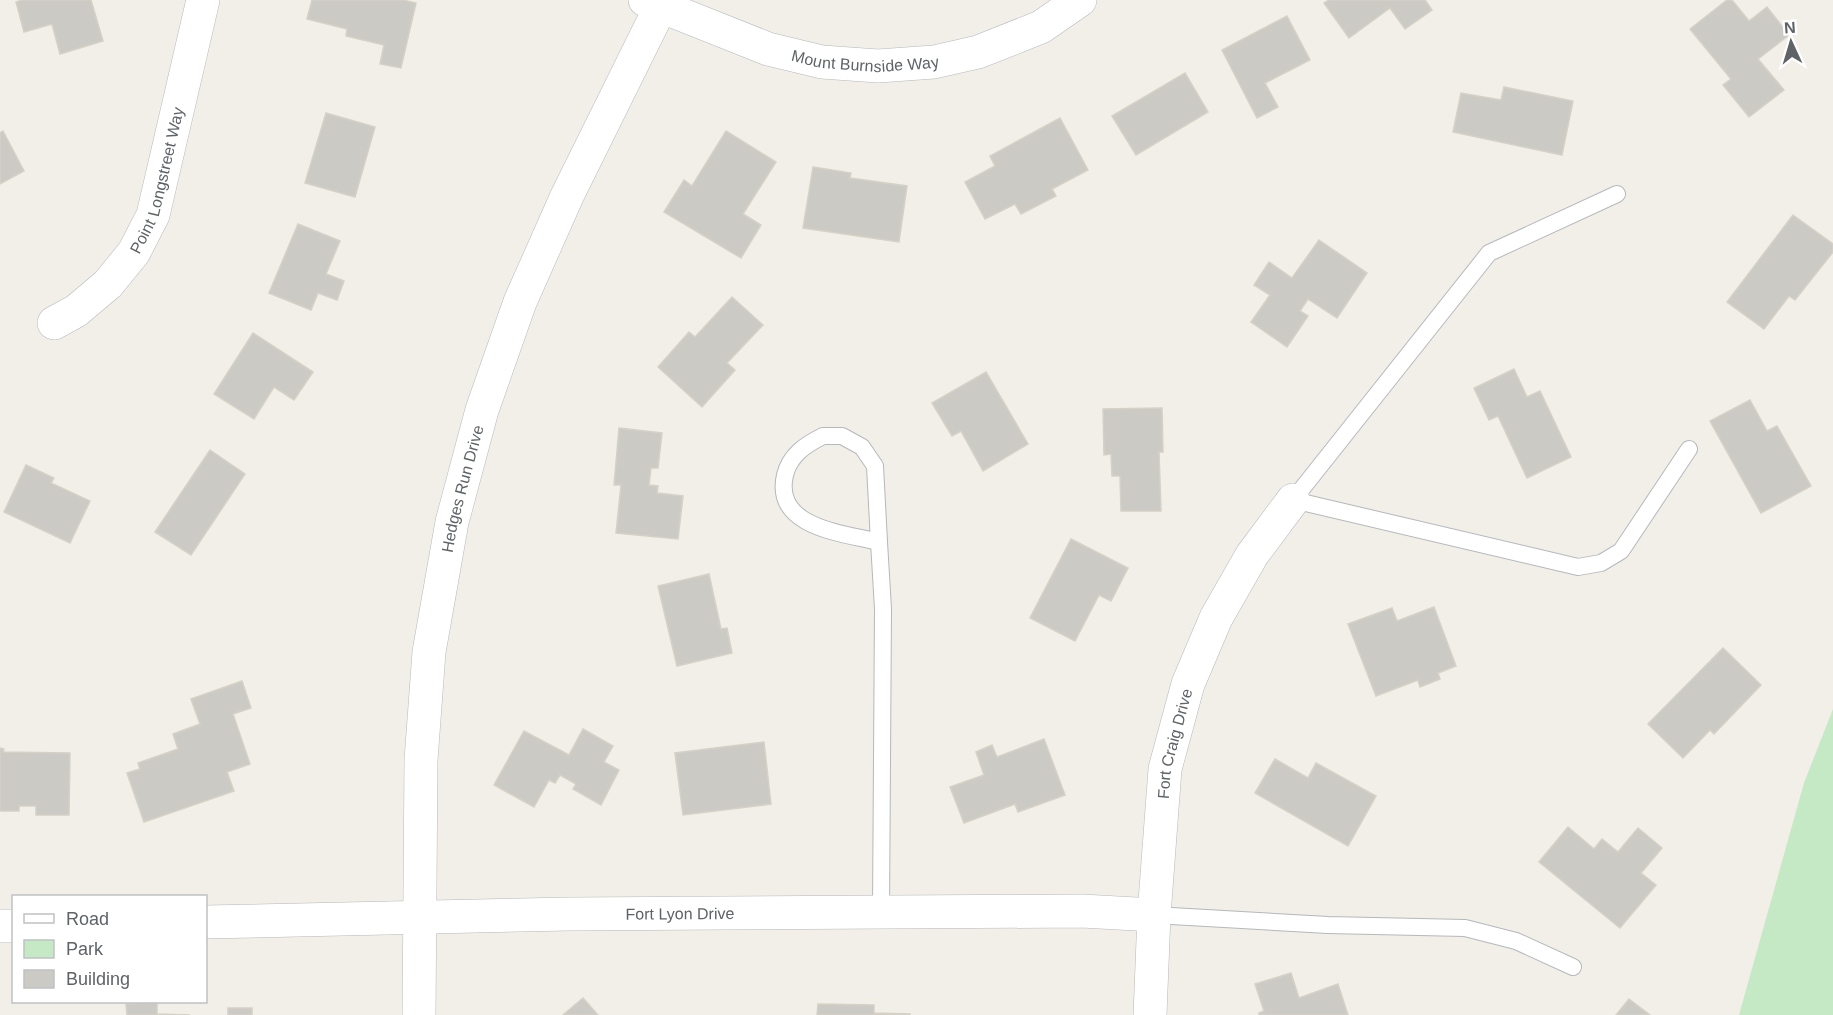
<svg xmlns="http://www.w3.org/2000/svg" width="1833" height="1015" font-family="Helvetica,sans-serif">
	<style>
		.green { fill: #c5e8c5 }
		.building { fill: #cccac5; stroke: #d6d1c6; stroke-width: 1.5 }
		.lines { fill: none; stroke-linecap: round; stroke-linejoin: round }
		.lane-casing { stroke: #b5b8bc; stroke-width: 18 }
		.street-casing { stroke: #b5b8bc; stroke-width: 34 }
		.secondary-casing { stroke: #b6babf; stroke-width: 34 }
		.lane { stroke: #fff; stroke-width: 16 }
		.street { stroke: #fff; stroke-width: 33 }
		.secondary { stroke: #fff; stroke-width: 33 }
		.labels { text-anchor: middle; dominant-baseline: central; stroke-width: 6; stroke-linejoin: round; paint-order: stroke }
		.street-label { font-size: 16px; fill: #5f6368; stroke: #fff }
	</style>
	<rect width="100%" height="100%" fill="#f1efe8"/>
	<polygon class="green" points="1833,709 1833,1015 1739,1015 1804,783"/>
	<g class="building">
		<polygon points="22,0 91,0 103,41 60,54 52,24 24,32 16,2"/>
		<polygon points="312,0 403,0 416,3 401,68 380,64 384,45 346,36 347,29 307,19"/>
		<polygon points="1329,0 1425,0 1432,10 1405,29 1390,8 1349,38 1324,3"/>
		<polygon points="1727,0 1732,0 1749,21 1767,7 1789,35 1758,59 1784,90 1749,117 1723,85 1731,79 1690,29"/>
		<polygon points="1287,16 1310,60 1265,83 1278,107 1257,118 1222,50"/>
		<polygon points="1185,73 1208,112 1136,155 1112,116"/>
		<polygon points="1504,87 1573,101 1562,155 1453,132 1461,93 1501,100"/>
		<polygon points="326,113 375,127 355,197 305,183"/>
		<polygon points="1060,118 1088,170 1052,189 1056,196 1021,214 1015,204 985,219 965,182 995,166 990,156"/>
		<polygon points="3,131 24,171 0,184 0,133"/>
		<polygon points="726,131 776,162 743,214 761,225 741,258 664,212 684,180 692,186"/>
		<polygon points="813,167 851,173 850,178 907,186 899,242 803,228"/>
		<polygon points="1793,215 1833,244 1833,252 1795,300 1789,296 1764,329 1727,302"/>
		<polygon points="298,224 340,241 326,274 344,281 337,300 318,293 311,310 269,293"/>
		<polygon points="1319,240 1367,273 1337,318 1308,299 1300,311 1308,316 1287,347 1251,322 1270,295 1254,285 1269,262 1292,278"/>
		<polygon points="732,297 763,325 727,363 735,370 702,407 658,367 689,332 695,337"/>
		<polygon points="253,333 313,372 294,400 274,387 254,419 214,394"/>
		<polygon points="1514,369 1527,397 1540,391 1571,457 1527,478 1498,416 1489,420 1474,388"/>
		<polygon points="986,372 1028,444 983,471 961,431 952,436 932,403"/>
		<polygon points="1750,400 1767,431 1777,426 1811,486 1761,513 1710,421"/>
		<polygon points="1162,408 1163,452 1159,452 1161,511 1121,511 1120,476 1112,476 1111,454 1104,455 1103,409"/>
		<polygon points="619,428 662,433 658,468 651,468 649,485 658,486 657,493 683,496 678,539 616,533 621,485 614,485"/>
		<polygon points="210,450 245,474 191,555 155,532"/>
		<polygon points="26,465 54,478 51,483 90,501 70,543 4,512"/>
		<polygon points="1071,539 1128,568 1111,601 1099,595 1075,641 1030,618"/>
		<polygon points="709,574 721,629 727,628 732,653 677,666 658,586"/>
		<polygon points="1434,607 1456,666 1438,673 1440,679 1420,687 1418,680 1376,696 1348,624 1392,608 1397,621"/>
		<polygon points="1723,648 1761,685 1714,734 1710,730 1683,758 1648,724"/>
		<polygon points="242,681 251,708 233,714 250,764 227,772 234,791 144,822 127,773 140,769 138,763 178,749 173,734 200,724 191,699"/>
		<polygon points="583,729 613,746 604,762 619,770 601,805 573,789 576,784 560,775 555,783 549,780 534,807 494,785 524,731 569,755"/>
		<polygon points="1044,739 1065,795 1018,812 1015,804 964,823 950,787 984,775 976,752 992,745 997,757"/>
		<polygon points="764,742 771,804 683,815 675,753"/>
		<polygon points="0,748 4,749 3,752 70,753 69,815 36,815 36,806 19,806 19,811 0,811"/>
		<polygon points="1275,759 1308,778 1316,763 1376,796 1348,846 1255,793"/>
		<polygon points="1568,827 1594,849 1602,839 1618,852 1638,828 1662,848 1641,873 1656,885 1620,928 1539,862"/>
		<polygon points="1291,973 1299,998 1338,984 1348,1015 1259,1015 1259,1013 1264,1011 1255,984"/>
		<polygon points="583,998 598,1015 563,1015"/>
		<polygon points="1629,999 1650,1015 1616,1015"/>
		<polygon points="157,1003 157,1014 190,1015 127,1015 126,1004"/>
		<polygon points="818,1004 874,1005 874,1013 910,1014 910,1015 817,1015"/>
		<rect x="228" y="1008" width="24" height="7"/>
	</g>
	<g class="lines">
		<g class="lane-casing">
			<g id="lane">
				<polyline points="1617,194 1489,253 1293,500 1578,567 1601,563 1621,551 1689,449"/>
				<path d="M823,436H842L862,447L875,466L879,542C843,533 773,528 785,475C790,455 805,445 823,436Z"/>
				<polyline points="879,542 883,609 881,912"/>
				<polyline points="1154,915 1328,925 1465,928 1516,941 1573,967"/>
			</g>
		</g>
		<g class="street-casing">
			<g id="street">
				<path id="s1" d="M645,0L768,49L822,62L878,66L934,62L978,52L1041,27L1080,0"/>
				<path id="s2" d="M54,323L76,311L108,284L134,252L153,215L203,0"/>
				<path id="s3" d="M206,922L569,914L1082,911L1154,915"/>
				<polyline points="0,926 14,926"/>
				<path id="s4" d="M1150,1015L1154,915L1165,769L1188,684L1216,618L1252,555L1293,500"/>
			</g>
		</g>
		<g class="secondary-casing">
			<g id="secondary">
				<path id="s5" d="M419,1015L421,760L429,652L452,522L482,410L520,302L567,196L664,0"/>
			</g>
		</g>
		<use href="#lane" class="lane"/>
		<use href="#street" class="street"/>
		<use href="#secondary" class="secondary"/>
	</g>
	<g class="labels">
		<g class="street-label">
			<text stroke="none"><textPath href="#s1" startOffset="231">Mount Burnside Way</textPath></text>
			<text stroke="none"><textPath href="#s2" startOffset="184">Point Longstreet Way</textPath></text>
			<text stroke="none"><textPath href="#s5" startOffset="530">Hedges Run Drive</textPath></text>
			<text stroke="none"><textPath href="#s4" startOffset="273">Fort Craig Drive</textPath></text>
			<text stroke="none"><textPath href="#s3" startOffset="474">Fort Lyon Drive</textPath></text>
		</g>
	</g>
	<rect x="12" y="895" width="195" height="108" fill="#ffffff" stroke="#bfc1c3" stroke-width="1.5"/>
	<rect x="24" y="914" width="30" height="9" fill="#ffffff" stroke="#bfc1c3" stroke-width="1.5"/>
	<text x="66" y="925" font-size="18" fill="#5f6368">Road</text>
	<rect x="24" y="940" width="30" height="18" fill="#c5e8c5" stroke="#bfc1c3" stroke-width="1.5"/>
	<text x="66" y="955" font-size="18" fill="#5f6368">Park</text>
	<rect x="24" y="970" width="30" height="18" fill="#cccac5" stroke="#bfc1c3" stroke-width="1.5"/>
	<text x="66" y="985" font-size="18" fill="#5f6368">Building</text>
	<g transform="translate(1791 42) rotate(356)" stroke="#ffffff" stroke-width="4.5" paint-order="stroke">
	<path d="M0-4.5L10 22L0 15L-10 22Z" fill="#5f6368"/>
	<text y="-9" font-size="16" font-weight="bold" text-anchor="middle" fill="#5f6368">N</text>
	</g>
</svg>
